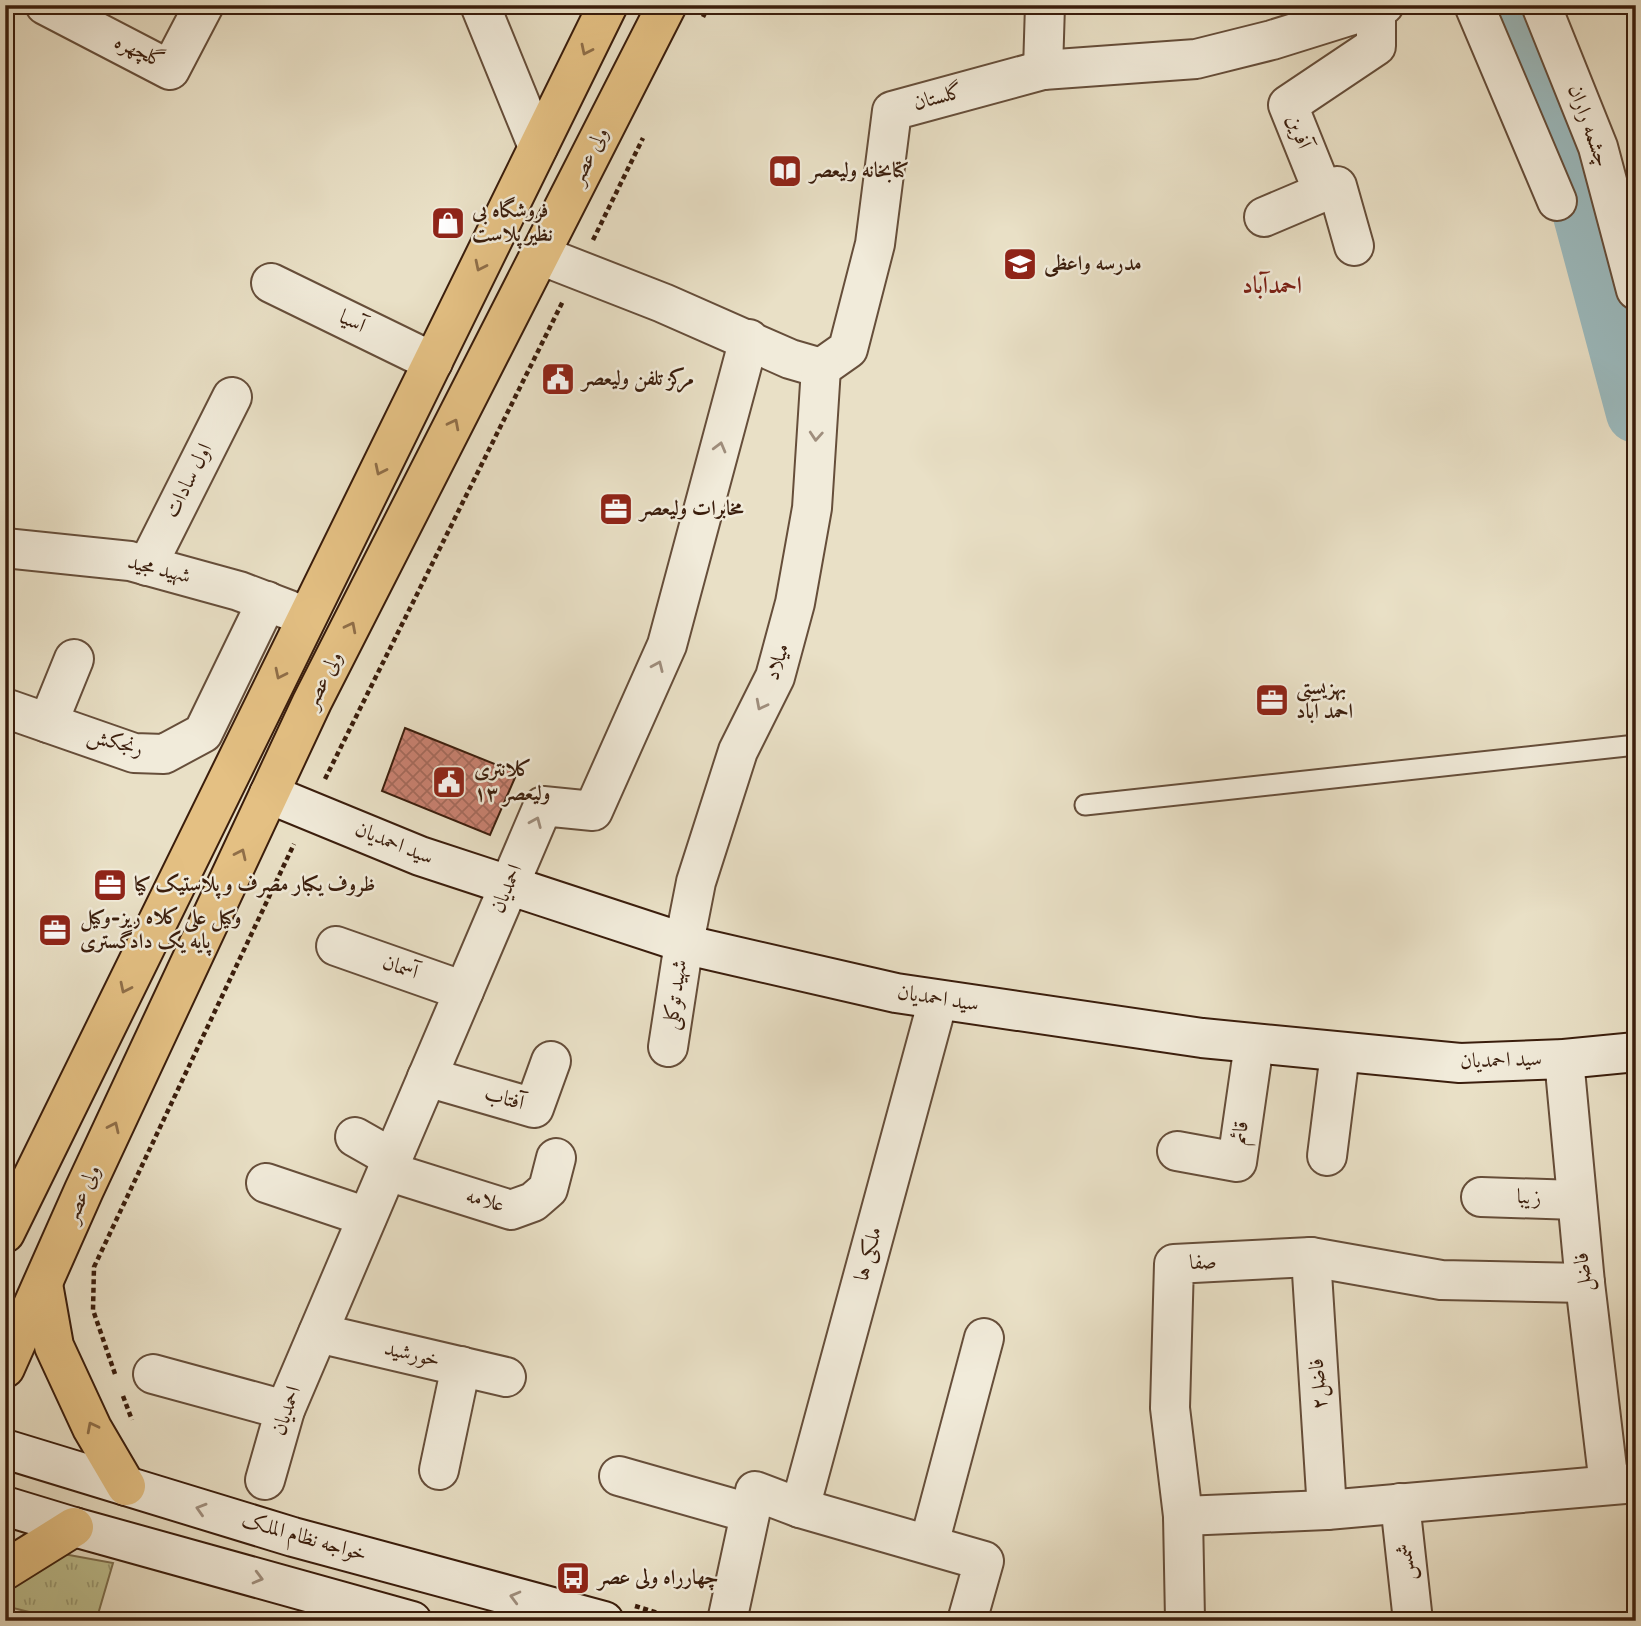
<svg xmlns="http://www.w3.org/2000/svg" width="1641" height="1626" font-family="'IM FELL English',Amiri,serif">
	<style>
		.grass { fill: url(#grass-tufts); stroke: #7c6e4e; stroke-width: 2 }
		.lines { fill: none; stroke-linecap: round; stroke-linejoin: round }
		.river { stroke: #9cbbbf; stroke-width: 60 }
		.building { fill: url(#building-cross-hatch); stroke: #3a1d0c; stroke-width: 2 }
		.lane-casing { stroke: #664e3a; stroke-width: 23 }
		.street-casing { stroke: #664e3a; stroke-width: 42 }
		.secondary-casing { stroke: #3a1d0c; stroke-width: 42 }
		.primary-casing { stroke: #3a1d0c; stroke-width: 42 }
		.path { stroke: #3a1d0c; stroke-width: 4.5; stroke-dasharray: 5 3.5; stroke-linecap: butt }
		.lane { stroke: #f1ebda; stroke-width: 19 }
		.street { stroke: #f1ebda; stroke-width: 38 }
		.secondary { stroke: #f1ebda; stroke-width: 38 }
		.primary { stroke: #e4c083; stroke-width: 38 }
		.oneway { stroke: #8f6e48 }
		.oneway2 { stroke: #9f8e7d }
		.labels { text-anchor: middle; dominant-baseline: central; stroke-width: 5; stroke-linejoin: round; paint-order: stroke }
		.street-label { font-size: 21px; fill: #3a1d0c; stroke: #f1ebda }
		.poi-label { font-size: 21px; font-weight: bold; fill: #3a1d0c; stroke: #f1ebda; text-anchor: start }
		.quarter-label { font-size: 24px; font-weight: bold; fill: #7a1f14; stroke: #f1ebda }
	</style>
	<defs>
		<pattern id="grass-tufts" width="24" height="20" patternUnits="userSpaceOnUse" patternTransform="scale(1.75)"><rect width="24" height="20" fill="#bec090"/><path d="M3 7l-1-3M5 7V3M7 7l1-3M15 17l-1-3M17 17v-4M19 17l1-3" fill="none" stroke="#9b9b74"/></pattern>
		<pattern id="building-cross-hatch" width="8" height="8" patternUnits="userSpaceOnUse" patternTransform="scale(1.75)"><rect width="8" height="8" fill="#ca8272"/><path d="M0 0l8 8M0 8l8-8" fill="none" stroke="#a56a5c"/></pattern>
	</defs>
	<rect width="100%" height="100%" fill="#e9e0c6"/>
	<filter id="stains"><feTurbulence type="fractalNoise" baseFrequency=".00286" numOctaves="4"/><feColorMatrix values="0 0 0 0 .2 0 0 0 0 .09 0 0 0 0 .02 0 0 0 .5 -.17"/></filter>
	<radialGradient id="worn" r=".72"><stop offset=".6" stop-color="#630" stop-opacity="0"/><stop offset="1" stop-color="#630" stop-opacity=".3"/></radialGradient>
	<polygon class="grass" points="58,1553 113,1563 96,1621 65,1621 5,1606 5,1595 24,1576"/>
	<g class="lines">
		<polyline class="river" points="1516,5 1569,163 1636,413"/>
	</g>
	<polygon class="building" points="405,728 517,773 490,835 382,791"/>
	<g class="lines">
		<g class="lane-casing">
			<polyline id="lane" points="1085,805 1636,745"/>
		</g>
		<g class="street-casing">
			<g id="street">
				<polyline points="45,5 170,70 204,5"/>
				<polyline points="480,5 538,147"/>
				<polyline points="1474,5 1557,201"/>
				<polyline points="1541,5 1598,147 1636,290"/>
				<polyline points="1043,70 1045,5"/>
				<polyline points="1323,192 1337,186 1354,246"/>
				<polyline points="1264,217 1323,192 1288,105 1376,46 1376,9"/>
				<polyline points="540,255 663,303 790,359 821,368"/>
				<polyline points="271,283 433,362"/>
				<polyline points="821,368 848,349 875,244 892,111 1043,70 1196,59 1272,40 1384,5"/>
				<polyline points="5,548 130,561 239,591 289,610"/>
				<polyline points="147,566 232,397"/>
				<polyline points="5,708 134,753 164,754 203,733 267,601"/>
				<polyline points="48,723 74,659"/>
				<polyline points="336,946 464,991"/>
				<polyline points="668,1047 684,943 696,882 738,751 775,677 795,603 812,508 821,368"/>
				<polyline points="1564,1059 1585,1283 1609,1485"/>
				<polyline points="427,1077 534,1108 551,1061"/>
				<polyline points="355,1137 392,1158"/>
				<polyline points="1177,1151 1237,1162 1254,1044"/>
				<polyline points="1327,1156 1340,1053"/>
				<polyline points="387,1171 511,1210 533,1202 548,1189 556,1158"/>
				<polyline points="266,1183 367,1217"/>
				<polyline points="1481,1197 1577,1200"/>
				<polyline points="1311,1257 1327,1510"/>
				<polyline points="318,1333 506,1377"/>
				<polyline points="153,1374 285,1410"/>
				<polyline points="439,1470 461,1366"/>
				<polyline points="619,1476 749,1513"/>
				<polyline points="265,1480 285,1410 543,806 593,811 667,645 749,339"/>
				<polyline points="1400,1503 1413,1621"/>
				<polyline points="800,1508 984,1561 967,1621"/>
				<polyline points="1183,1516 1327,1510 1636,1483"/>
				<polyline points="929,1544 984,1338"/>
				<polyline points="1185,1619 1183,1516 1170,1408 1174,1264 1311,1257 1441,1280 1585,1283"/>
				<polyline points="727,1621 755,1491 800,1508 938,1000"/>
			</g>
		</g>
		<g class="secondary-casing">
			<g id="secondary">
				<polyline points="269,794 420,856 700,948 896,993 1202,1038 1460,1063 1564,1059 1636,1052"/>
				<polyline points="5,1449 293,1537 604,1621"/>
				<polyline points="5,1506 74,1527 412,1621"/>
			</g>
		</g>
		<g class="primary-casing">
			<g id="primary">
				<polyline points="5,1233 608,5"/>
				<polyline points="43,1284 54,1346 92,1428 126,1486"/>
				<polyline points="5,1368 84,1190 312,702 667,5"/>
				<polyline points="5,1570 74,1527"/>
			</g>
		</g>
		<g class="path">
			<polyline points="703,17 709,5"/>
			<polyline points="593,240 643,138"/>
			<polyline points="325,779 563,301"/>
			<polyline points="115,1374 93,1310 94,1267 294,844"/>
			<polyline points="123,1396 132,1420"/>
			<polyline points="635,1606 684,1621"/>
		</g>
		<use href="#lane" class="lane"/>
		<use href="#street" class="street"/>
		<use href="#secondary" class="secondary"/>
		<use href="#primary" class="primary"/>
	</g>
	<defs><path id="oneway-chevron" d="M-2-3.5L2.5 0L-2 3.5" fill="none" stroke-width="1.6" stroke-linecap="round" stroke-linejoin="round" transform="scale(1.75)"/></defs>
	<g class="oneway">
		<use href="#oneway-chevron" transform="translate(586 50) rotate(116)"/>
		<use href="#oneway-chevron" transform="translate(480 266) rotate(116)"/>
		<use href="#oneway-chevron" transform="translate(454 424) rotate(-63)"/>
		<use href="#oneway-chevron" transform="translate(380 470) rotate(116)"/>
		<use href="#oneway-chevron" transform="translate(351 627) rotate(-63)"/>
		<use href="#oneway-chevron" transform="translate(280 674) rotate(116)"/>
		<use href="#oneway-chevron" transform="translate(241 854) rotate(-65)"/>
		<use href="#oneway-chevron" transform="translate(125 988) rotate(116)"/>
		<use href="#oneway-chevron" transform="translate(114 1127) rotate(-65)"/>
		<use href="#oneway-chevron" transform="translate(92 1427) rotate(-117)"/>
	</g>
	<g class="oneway2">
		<use href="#oneway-chevron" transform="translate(816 436) rotate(94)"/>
		<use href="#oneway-chevron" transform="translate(720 447) rotate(-75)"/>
		<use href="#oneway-chevron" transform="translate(658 666) rotate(-66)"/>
		<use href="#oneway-chevron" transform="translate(761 705) rotate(117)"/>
		<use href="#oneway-chevron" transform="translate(536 822) rotate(-67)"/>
		<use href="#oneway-chevron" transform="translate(201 1509) rotate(-163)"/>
		<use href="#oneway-chevron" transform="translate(258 1578) rotate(15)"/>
		<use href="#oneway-chevron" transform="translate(515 1597) rotate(-165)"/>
	</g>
	<defs>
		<g id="library-square" transform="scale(1.75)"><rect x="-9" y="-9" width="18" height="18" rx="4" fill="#8f2418" stroke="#f1ebda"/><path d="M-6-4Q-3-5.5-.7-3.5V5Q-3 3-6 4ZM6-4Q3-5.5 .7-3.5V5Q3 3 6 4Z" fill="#fff"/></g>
		<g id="shop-square" transform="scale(1.75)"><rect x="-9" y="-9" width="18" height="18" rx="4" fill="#8f2418" stroke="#f1ebda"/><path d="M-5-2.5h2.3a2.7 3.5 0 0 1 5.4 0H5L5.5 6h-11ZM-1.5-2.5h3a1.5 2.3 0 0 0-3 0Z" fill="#fff"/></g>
		<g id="school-square" transform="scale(1.75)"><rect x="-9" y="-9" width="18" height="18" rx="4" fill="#8f2418" stroke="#f1ebda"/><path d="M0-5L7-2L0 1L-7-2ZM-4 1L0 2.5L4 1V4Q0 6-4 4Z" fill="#fff"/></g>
		<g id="civic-square" transform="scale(1.75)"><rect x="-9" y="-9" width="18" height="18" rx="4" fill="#8f2418" stroke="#f1ebda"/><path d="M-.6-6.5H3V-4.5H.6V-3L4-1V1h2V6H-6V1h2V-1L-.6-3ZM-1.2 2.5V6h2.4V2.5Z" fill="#fff"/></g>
		<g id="office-square" transform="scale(1.75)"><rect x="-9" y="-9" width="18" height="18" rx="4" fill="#8f2418" stroke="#f1ebda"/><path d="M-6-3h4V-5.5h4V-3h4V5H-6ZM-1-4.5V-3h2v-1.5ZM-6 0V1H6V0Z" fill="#fff"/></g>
		<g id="bus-square" transform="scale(1.75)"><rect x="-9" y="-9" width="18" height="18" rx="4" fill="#8f2418" stroke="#f1ebda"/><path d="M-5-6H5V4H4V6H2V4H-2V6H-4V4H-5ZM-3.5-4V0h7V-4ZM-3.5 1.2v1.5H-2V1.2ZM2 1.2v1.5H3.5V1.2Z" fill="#fff"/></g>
	</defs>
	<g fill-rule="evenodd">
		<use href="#library-square" x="785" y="171"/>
		<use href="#shop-square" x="448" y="223"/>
		<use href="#school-square" x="1020" y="264"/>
		<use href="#civic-square" x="558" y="379"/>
		<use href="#office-square" x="616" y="509"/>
		<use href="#office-square" x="1272" y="700"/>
		<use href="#civic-square" x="449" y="782"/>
		<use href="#office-square" x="110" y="885"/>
		<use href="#office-square" x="55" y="930"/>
		<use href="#bus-square" x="573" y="1578"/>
	</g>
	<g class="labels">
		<g class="street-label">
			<text transform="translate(139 52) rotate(25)">گلچهره</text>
			<text transform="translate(938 98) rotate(-15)">گلستان</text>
			<text transform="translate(1588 126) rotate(70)">چشمه راران</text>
			<text transform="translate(1298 132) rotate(69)">آفرین</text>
			<text transform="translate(590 156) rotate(-63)">ولی عصر</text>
			<text transform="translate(352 322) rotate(26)">آسیا</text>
			<text transform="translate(189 481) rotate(-63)">اول سادات</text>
			<text transform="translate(159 570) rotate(14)">شهید مجید</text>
			<text transform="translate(778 662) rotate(-72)">میلاد</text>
			<text transform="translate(324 680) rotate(-63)">ولی عصر</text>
			<text transform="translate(115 743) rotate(15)">رنجکش</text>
			<text transform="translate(394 844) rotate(22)">سید احمدیان</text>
			<text transform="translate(507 889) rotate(-67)">احمدیان</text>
			<text transform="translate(400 968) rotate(19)">آسمان</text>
			<text transform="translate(676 995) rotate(-82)">شهید توکلی</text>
			<text transform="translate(938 999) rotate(9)">سید احمدیان</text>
			<text transform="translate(1501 1061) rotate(-2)">سید احمدیان</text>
			<text transform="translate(504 1099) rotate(16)">آفتاب</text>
			<text transform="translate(1241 1133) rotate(-82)">قائم</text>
			<text transform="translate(83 1194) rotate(-66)">ولی عصر</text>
			<text transform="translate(1529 1198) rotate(2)">زیبا</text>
			<text transform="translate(485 1201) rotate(16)">علامه</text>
			<text transform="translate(869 1254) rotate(-75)">ملکی ها</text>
			<text transform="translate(1203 1263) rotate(-3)">صفا</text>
			<text transform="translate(1584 1272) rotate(-96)">فاضل</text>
			<text transform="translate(412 1355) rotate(13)">خورشید</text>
			<text transform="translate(1319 1384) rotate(-94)">فاضل۲</text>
			<text transform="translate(287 1411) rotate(-71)">احمدیان</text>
			<text transform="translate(304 1538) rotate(16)">خواجه نظام الملک</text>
			<text transform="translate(1407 1562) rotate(-96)">شمس</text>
		</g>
		<g class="poi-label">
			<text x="810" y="171">کتابخانه ولیعصر</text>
			<text x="472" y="211">فروشگاه بی<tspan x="472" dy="24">نظیر پلاست</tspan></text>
			<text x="1044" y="264">مدرسه واعظی</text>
			<text x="582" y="379">مرکز تلفن ولیعصر</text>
			<text x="640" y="509">مخابرات ولیعصر</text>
			<text x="1296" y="688">بهزیستی<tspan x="1296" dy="24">احمد آباد</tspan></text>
			<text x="474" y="770">کلانتری<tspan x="474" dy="24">۱۳ ولیعصر</tspan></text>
			<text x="134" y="885">ظروف یکبار مصرف و پلاستیک کیا</text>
			<text x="80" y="918">وکیل علی کلاه ریز-وکیل<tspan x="80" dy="24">پایه یک دادگستری</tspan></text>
			<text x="598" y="1578">چهارراه ولی عصر</text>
		</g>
		<g class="quarter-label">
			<text x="1272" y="286">احمدآباد</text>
		</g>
	</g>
	<rect width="1641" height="1626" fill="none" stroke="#e9e0c6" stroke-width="28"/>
	<rect x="7" y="7" width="1627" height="1612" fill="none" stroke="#3a1d0c" stroke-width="3.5"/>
	<rect x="14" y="14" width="1613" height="1598" fill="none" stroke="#3a1d0c" stroke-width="2"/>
	<rect width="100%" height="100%" filter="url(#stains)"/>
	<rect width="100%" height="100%" fill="url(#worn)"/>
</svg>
